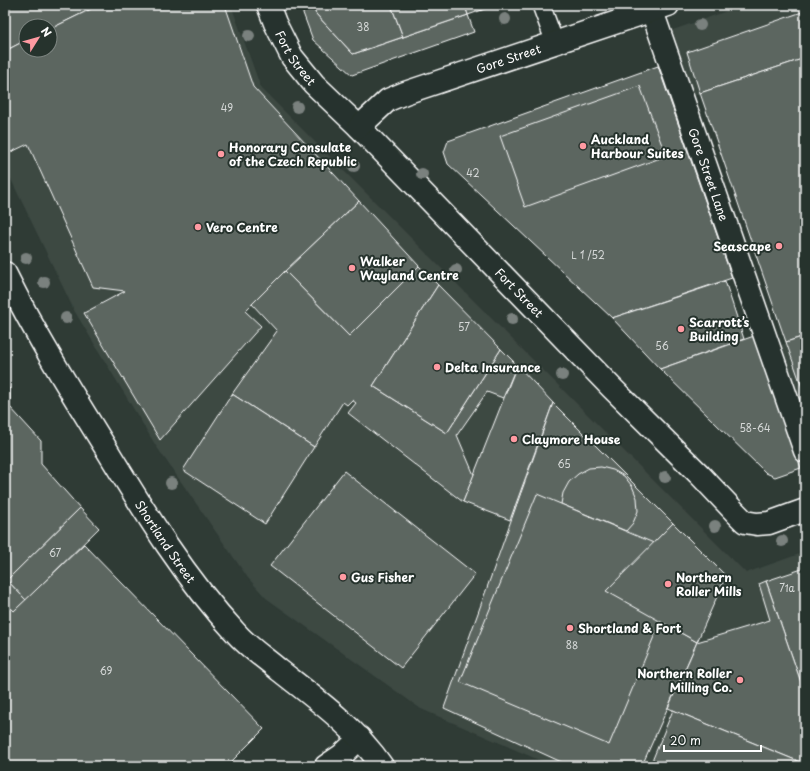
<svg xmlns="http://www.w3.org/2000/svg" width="810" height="771" font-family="'Playpen Sans',sans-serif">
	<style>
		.built { fill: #3c4842; fill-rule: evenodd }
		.building { fill: #5b6661; stroke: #fff }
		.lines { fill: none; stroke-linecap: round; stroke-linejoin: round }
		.lane-casing { stroke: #fff; stroke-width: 20 }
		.street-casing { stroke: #fff; stroke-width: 25 }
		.secondary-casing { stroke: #fff; stroke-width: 25 }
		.lane { stroke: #26332d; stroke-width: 17 }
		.street { stroke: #26332d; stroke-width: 22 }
		.secondary { stroke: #26332d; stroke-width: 22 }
		.tree { fill: #7a817e }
		.poi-dot { fill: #ff9aa2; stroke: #26332d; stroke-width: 1.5 }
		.labels { text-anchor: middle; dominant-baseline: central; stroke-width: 4; stroke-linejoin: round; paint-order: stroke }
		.number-label { font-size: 10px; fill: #d6d9d8 }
		.street-label { font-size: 12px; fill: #fff; stroke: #26332d }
		.poi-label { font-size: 12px; font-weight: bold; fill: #fff; stroke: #26332d; text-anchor: start }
	</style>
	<rect width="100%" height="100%" fill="#2f3b35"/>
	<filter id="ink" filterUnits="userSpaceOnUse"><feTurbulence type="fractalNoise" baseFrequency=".025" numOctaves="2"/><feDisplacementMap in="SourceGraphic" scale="8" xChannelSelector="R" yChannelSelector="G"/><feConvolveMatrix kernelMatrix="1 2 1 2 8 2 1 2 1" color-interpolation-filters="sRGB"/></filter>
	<g filter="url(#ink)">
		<g class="built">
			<path d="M5,5H231L261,88L746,573L805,552V766H553L421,709L266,598L248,578L156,446L75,312L5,167ZM26,26H50V50H26Z"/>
			<polygon points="744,5 805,5 805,57 692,96 670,31"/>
			<polygon points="805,337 805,414 781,345"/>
		</g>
		<g class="building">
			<polygon points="5,5 89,5 91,9 50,29 50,26 26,26 26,40 5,51"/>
			<polygon points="89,5 225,5 253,87 359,201 303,254 245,311 261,326 160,440 84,313 125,291 93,287 28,144 7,154 5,149 5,51 26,40 26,50 50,50 50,29 91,9"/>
			<polygon points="300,5 312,5 316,14 353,54 468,15 474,32 352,75 313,40"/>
			<polygon points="312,5 391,5 403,37 353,54 316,14"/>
			<polygon points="391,5 465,5 468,15 403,37"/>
			<polygon points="465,5 496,5 468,15"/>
			<polygon points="805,11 805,58 700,93 687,52"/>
			<polygon points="805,58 805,336 786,342 700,93"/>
			<polygon points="658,66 732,278 612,318 448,164 444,152 448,141"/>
			<polygon points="640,86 666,156 525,207 500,136"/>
			<polygon points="359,201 419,266 349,336 285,271"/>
			<polygon points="419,266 438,285 373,386 447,433 501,349 517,365 503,398 487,392 457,435 474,475 463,502 348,413 356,403 352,400 347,405 343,402 314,447 232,394 277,331 252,304 285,271 349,336"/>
			<polygon points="725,281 744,339 660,369 612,318"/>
			<polygon points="438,285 501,349 447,433 373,386"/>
			<polygon points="754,336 801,468 775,477 766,473 660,369"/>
			<polygon points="805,336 805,396 786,342"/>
			<polygon points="517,365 553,403 510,520 463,502"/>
			<polygon points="5,384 10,389 10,407 41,441 41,464 80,508 7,580 26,600 14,611 5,602"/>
			<polygon points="232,394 314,447 265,524 183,470"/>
			<polygon points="553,403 673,523 606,591 697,642 644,761 641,766 570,766 444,708"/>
			<polygon points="601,467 613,470 624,476 632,486 637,498 638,511 633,523 626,531 561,504 563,493 569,482 578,474 589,468"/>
			<polygon points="344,471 475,574 401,668 270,566"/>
			<polygon points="537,494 687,557 609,745 460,682"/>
			<polygon points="80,508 99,528 26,600 7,580"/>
			<polygon points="673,523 726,576 697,642 606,591"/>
			<polygon points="84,544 264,729 227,766 10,766 5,761 5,602 14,611"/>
			<polygon points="805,568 805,694 766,581"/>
			<polygon points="766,581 805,694 805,764 668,708 697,642 770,620 759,584"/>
			<polygon points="673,710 805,764 805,766 650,766"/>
		</g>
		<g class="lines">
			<g class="lane-casing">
				<polyline id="lane" points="541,5 555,43"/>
			</g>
			<g class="street-casing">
				<g id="street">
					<path id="s1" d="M268,5L275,23L292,57L314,84L359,127L612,388L700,475L736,513L745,522L757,524L769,523L805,510"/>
					<path id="s2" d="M652,11L805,451"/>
					<path id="s3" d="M359,127L388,100L405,93L668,5"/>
					<polyline points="326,766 342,755 360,738"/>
				</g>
			</g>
			<g class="secondary-casing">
				<g id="secondary">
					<path id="s4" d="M5,273C35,334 71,392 107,450C146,514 185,578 236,633C248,647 265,658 279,670C316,699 355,727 382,766"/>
				</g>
			</g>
			<use href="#lane" class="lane"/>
			<use href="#street" class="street"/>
			<use href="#secondary" class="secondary"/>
		</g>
		<g class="tree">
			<circle cx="505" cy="19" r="6"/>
			<circle cx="700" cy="25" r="6"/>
			<circle cx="249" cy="36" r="6"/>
			<circle cx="297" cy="107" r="6"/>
			<circle cx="354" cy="166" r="6"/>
			<circle cx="422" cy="174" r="6"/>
			<circle cx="26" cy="258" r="6"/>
			<circle cx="456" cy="270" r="6"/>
			<circle cx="44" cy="282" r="6"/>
			<circle cx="66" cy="318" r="6"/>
			<circle cx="512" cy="319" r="6"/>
			<circle cx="562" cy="375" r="6"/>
			<circle cx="665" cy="477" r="6"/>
			<circle cx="171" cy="483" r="6"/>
			<circle cx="715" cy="526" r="6"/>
			<circle cx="782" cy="541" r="6"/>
		</g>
	</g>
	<g class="poi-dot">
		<circle cx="583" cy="146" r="4"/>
		<circle cx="221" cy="154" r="4"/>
		<circle cx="198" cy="227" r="4"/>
		<circle cx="779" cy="246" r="4"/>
		<circle cx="352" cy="268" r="4"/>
		<circle cx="681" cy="329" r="4"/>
		<circle cx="437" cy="367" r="4"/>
		<circle cx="514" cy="439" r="4"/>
		<circle cx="343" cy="577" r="4"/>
		<circle cx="668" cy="584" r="4"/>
		<circle cx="570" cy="628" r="4"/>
		<circle cx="740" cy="680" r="4"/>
	</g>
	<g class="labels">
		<g class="number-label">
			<text x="363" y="26">38</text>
			<text x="227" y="107">49</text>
			<text x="473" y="172">42</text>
			<text x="588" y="254">L 1 /52</text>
			<text x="464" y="326">57</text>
			<text x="662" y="345">56</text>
			<text x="755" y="427">58-64</text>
			<text x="564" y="463">65</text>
			<text x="55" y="552">67</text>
			<text x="787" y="587">71a</text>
			<text x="572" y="644">88</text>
			<text x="106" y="670">69</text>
		</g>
		<g class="street-label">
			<text stroke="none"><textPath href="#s1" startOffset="60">Fort Street</textPath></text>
			<text stroke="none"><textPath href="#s3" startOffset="167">Gore Street</textPath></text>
			<text stroke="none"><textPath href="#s2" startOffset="173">Gore Street Lane</textPath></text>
			<text stroke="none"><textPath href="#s1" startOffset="385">Fort Street</textPath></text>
			<text stroke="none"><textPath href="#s4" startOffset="313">Shortland Street</textPath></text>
		</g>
		<g class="poi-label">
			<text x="591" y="139">Auckland<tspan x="591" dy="14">Harbour Suites</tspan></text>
			<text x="229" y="147">Honorary Consulate<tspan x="229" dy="14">of the Czech Republic</tspan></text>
			<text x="206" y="227">Vero Centre</text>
			<text x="771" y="246" text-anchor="end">Seascape</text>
			<text x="360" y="261">Walker<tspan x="360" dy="14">Wayland Centre</tspan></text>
			<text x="689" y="322">Scarrott’s<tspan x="689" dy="14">Building</tspan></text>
			<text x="445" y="367">Delta Insurance</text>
			<text x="522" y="439">Claymore House</text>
			<text x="351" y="577">Gus Fisher</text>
			<text x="676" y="577">Northern<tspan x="676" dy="14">Roller Mills</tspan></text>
			<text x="578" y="628">Shortland &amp; Fort</text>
			<text x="732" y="673" text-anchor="end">Northern Roller<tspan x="732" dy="14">Milling Co.</tspan></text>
		</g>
	</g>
	<rect width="810" height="771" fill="none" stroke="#26332d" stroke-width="20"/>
	<rect x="10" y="10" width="790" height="751" fill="none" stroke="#fff" stroke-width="1.5" filter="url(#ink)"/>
	<g transform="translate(38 38) rotate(53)"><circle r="19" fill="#26332d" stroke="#7d8581"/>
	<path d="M0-3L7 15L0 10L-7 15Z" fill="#ff9aa2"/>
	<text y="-6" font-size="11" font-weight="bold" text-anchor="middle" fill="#ffffff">N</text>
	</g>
	<path d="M664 745v6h97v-6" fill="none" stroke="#ffffff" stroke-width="2"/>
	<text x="670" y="745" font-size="12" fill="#ffffff" stroke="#26332d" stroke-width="3" paint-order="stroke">20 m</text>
</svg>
